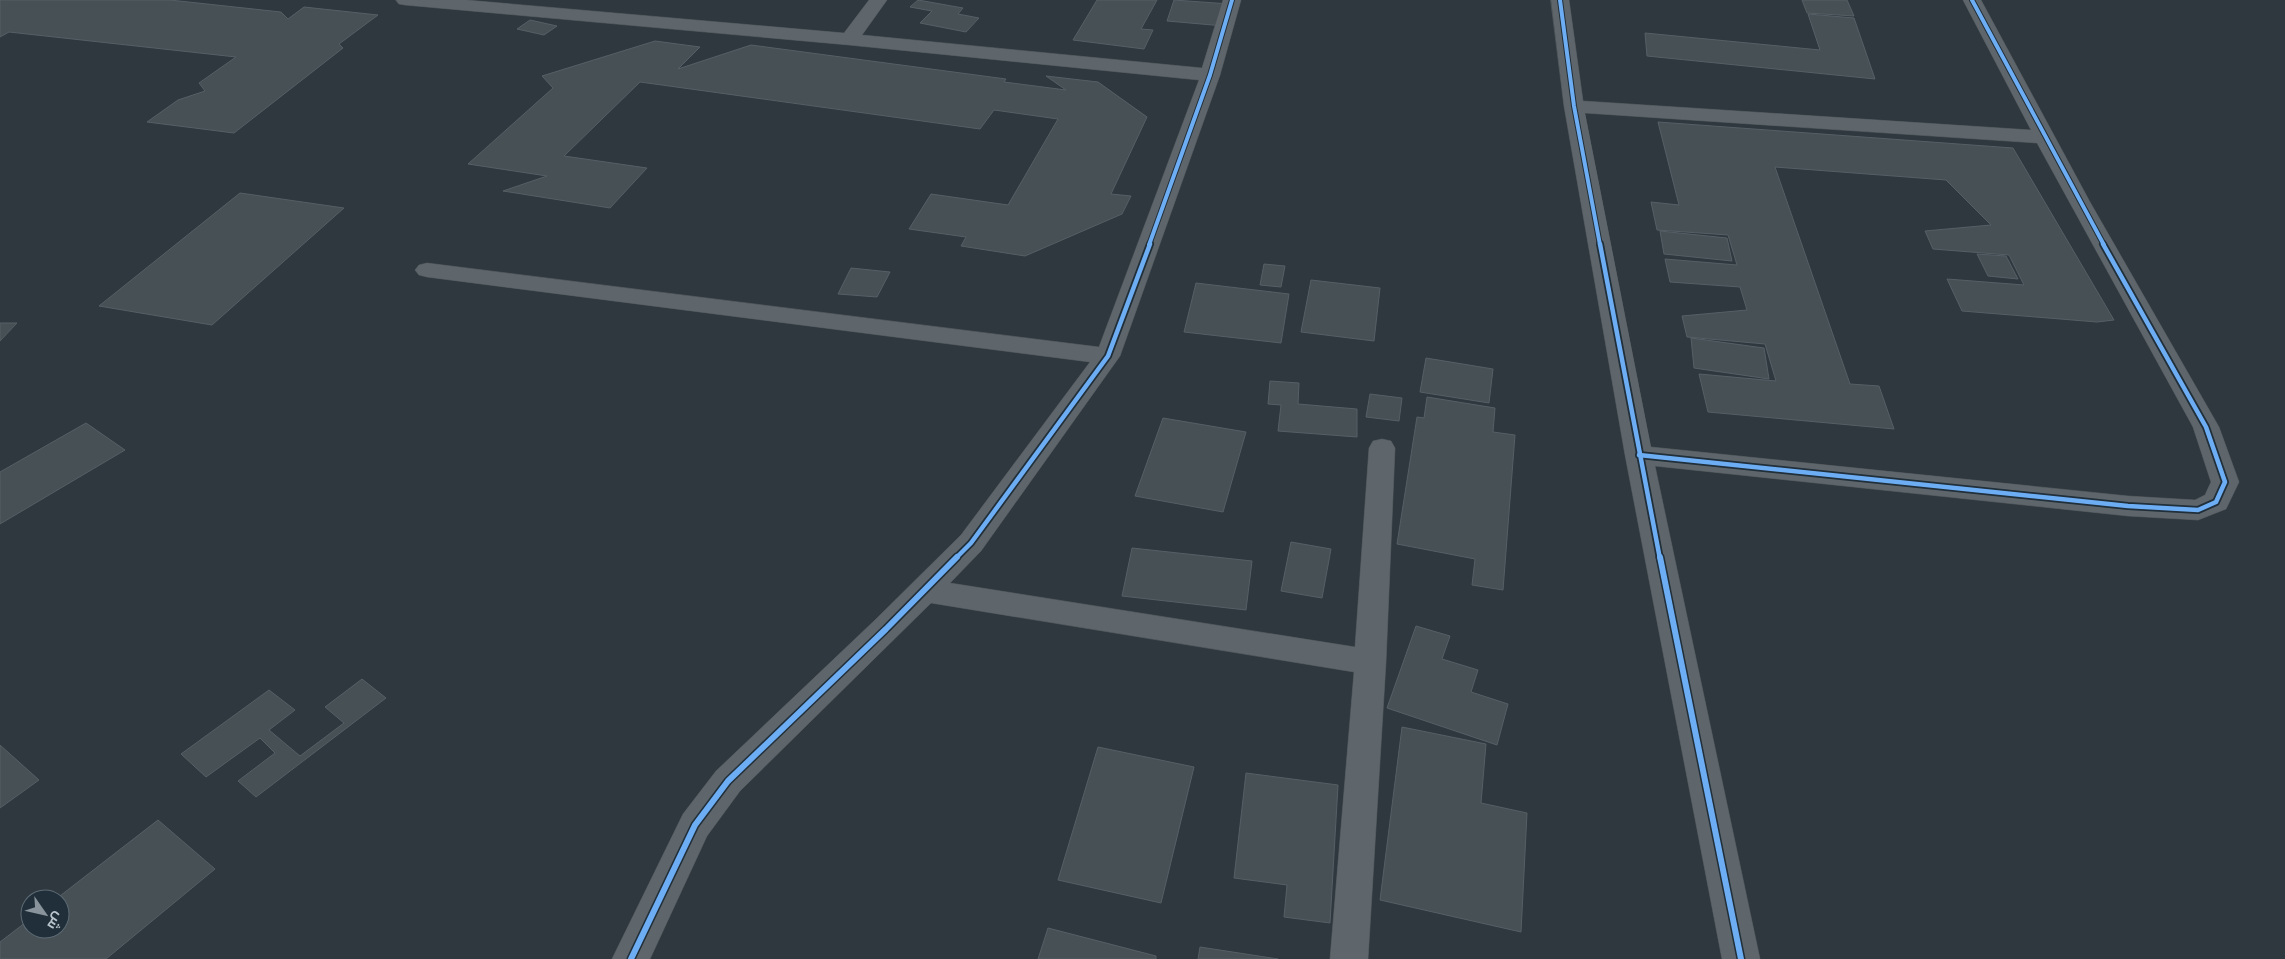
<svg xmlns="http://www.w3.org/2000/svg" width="2285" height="959" font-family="Manrope,Cairo,sans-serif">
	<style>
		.building { fill: #475055; stroke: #565f65 }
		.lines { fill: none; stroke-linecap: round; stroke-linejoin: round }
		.street-casing { stroke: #4c5358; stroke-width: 1 }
		.street { fill: #5e666b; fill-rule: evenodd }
		.cycleway-far2-casing { stroke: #202f3a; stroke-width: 6 }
		.cycleway-far1-casing { stroke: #202f3a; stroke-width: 8 }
		.cycleway-casing { stroke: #202f3a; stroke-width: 9 }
		.cycleway-far2 { stroke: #6dadf4; stroke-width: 4 }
		.cycleway-far1 { stroke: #6dadf4; stroke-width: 4.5 }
		.cycleway { stroke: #6dadf4; stroke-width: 6 }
	</style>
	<rect width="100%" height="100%" fill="#2e383e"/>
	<g class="building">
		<polygon points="0,0 170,0 281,12 288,19 304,7 378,15 339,44 343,48 234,133 147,122 178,100 205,91 199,83 236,57 9,32 0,37"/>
		<polygon points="918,0 963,8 958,14 979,18 966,32 920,23 932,11 910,7"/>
		<polygon points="1097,0 1157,0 1141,29 1153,30 1144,49 1073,40"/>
		<polygon points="1174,0 1229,4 1224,26 1167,21"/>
		<polygon points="1802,0 1847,0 1854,16 1807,13"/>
		<polygon points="1808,14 1854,18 1875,79 1647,56 1645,33 1820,50"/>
		<polygon points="530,20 557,26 544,35 517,29"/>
		<polygon points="655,41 700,47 678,69 751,45 1006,79 1004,82 1066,90 1046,76 1098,82 1147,117 1111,194 1131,196 1122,214 1025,256 961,246 966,237 909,229 931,194 1008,205 1058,119 994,110 980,129 640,82 564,156 647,168 610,208 503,191 547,176 468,164 553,88 542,76"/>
		<polygon points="1658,122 2013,148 2114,320 2097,322 1962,311 1947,279 2024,285 2009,255 1933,249 1925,231 1991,225 1946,180 1775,167 1850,384 1879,386 1894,429 1708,412 1699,374 1776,381 1765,344 1687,337 1682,316 1747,310 1740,287 1670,282 1665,259 1737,265 1728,235 1657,230 1651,202 1679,205"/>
		<polygon points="240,193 344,208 212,325 99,306"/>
		<polygon points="1660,231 1727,238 1732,261 1664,254"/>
		<polygon points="1977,254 2006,256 2018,279 1988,276"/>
		<polygon points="1264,264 1285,266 1281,287 1260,285"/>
		<polygon points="851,268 890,272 877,297 838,294"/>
		<polygon points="1311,280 1380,288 1374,341 1301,332"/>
		<polygon points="1196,283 1289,294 1281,343 1184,332"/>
		<polygon points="0,323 17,323 0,341"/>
		<polygon points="1691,338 1764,348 1769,379 1694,368"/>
		<polygon points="1426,358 1493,369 1489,403 1420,392"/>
		<polygon points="1270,381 1299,383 1298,404 1357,409 1357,437 1278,431 1281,405 1268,404"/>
		<polygon points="1370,394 1402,398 1399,421 1366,417"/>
		<polygon points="1427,397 1495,408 1493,432 1515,435 1503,590 1472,585 1475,559 1397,544 1417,417 1424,418"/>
		<polygon points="1163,418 1246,432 1223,512 1135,496"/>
		<polygon points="86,423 125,450 0,524 0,472"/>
		<polygon points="1291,542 1331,549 1322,598 1281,591"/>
		<polygon points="1132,548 1252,561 1246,610 1122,596"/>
		<polygon points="1416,626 1450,636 1442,659 1478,670 1471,692 1508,704 1497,745 1387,708"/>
		<polygon points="362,679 386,698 256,797 238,781 275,753 260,738 206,777 181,754 269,690 295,710 269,730 300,756 344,723 325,707"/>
		<polygon points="1402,727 1486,744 1481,803 1527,813 1521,932 1380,900"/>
		<polygon points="0,745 39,780 0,808"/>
		<polygon points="1098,747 1194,767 1161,903 1058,880"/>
		<polygon points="1246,773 1338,785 1330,923 1284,917 1287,885 1234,878"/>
		<polygon points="158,820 215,869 106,959 0,959 0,942 30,919 30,929 60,929 60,899 56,899"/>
		<polygon points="1048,928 1156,956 1156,959 1038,959"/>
		<polygon points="1200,947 1278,959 1198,959"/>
	</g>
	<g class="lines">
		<g class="street-casing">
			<g id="street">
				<polygon points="396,0 466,0 844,33 869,0 887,0 862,35 1202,68 1223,0 1241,0 1220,75 1120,356 981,551 950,583 1355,647 1369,448 1373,441 1382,439 1391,441 1395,448 1386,662 1368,959 1330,959 1354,672 931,603 740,791 707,836 650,959 612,959 683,814 716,771 875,620 961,535 1090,362 427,277 419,275 415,270 419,265 427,263 1099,347 1199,80 849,45 405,5 399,4"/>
				<path d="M1551,0H1569L1583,101L2031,130L1963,0H1981L2090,202L2219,427L2239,482L2226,509L2198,520L2128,516L1655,466L1760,959H1722L1625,455L1564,106ZM1585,113L2037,143L2193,427L2211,482L2205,495L2195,500L2128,496L1651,447Z"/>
			</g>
		</g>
		<use href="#street" class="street"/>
		<g class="cycleway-far2-casing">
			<g id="cycleway-far2">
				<polyline points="1560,0 1574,106 1600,245"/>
				<polyline points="1972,0 2104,245"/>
				<polyline points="1149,245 1210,75 1232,0"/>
			</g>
		</g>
		<g class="cycleway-far1-casing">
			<g id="cycleway-far1">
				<polyline points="1600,244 1660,559"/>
				<polyline points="1639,455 2128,506 2198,510 2216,502 2225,482 2206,427 2103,244"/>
				<polyline points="955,559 971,543 1108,356 1150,244"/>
			</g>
		</g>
		<g class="cycleway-casing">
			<g id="cycleway">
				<polyline points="1660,557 1741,959"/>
				<polyline points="631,959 695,825 728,781 886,629 957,557"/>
			</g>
		</g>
		<use href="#cycleway-far2" class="cycleway-far2"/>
		<use href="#cycleway-far1" class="cycleway-far1"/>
		<use href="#cycleway" class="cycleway"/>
	</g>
	<g transform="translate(45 914) rotate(124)"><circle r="24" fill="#202f3a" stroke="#5d6b75"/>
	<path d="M0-4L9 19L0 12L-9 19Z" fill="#88939b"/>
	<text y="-8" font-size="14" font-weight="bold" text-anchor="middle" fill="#b9c4cd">ش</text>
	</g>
</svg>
